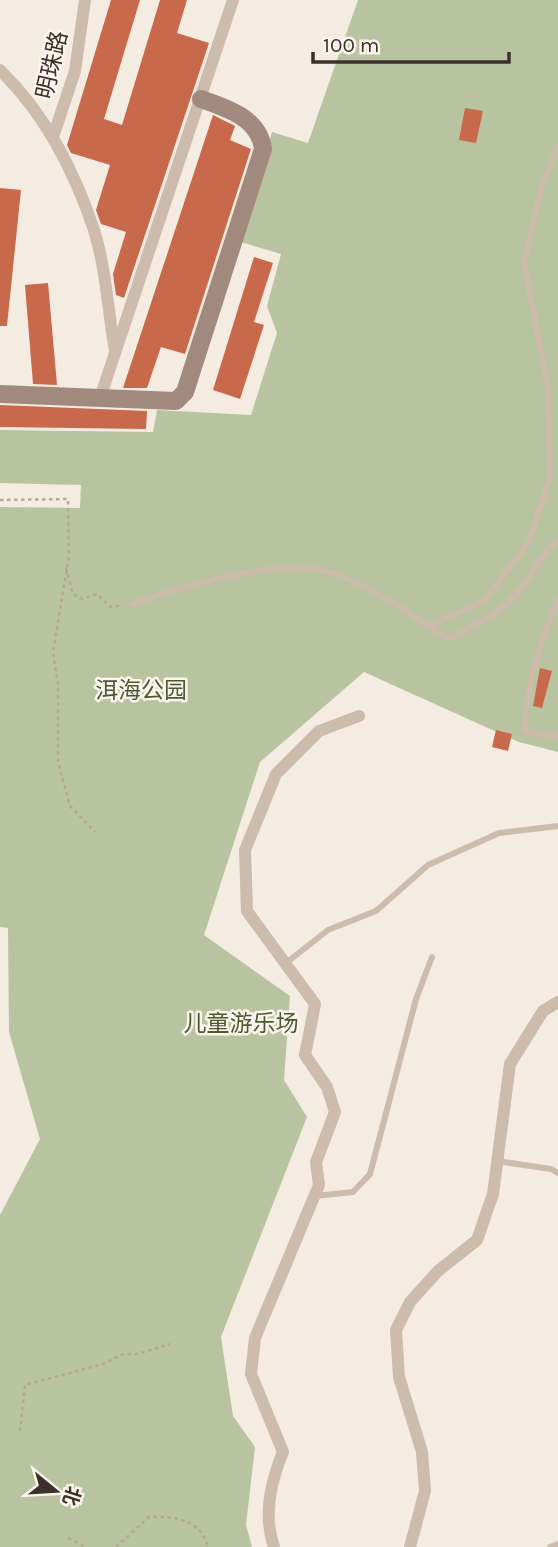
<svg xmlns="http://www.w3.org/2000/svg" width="558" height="1547" font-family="Karla,'Noto Sans SC',sans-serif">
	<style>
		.green { fill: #b8c4a0 }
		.building { fill: #c8694b }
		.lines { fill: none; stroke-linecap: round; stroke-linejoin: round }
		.path { stroke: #b9a596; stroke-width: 2.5; stroke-dasharray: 3.5 3.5; stroke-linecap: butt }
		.lane { stroke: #cdbbac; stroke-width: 6 }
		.street { stroke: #cdbbac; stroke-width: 12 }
		.secondary { stroke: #a18a7d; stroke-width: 18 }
		.labels { text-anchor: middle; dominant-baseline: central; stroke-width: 5; stroke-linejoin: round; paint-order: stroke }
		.street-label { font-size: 23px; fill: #3b302b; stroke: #fbf5ee }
		.park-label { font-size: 23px; fill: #4a5a2e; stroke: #fbf5ee }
	</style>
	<rect width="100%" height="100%" fill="#f4ebe1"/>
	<polygon class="green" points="358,0 558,0 558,752 519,742 364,672 260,762 204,935 290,996 284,1080 307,1117 221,1337 233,1416 255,1447 246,1525 252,1547 0,1547 0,1215 40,1139 9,1032 8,928 0,927 0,507 80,508 81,485 0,483 0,430 153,432 157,410 251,415 277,333 267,306 281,254 241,242 272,132 308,143"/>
	<g class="building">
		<polygon points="111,0 140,0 104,119 122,125 160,0 187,0 177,33 209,43 124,298 116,295 113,274 126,232 101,224 96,210 110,165 71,153 67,145"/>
		<polygon points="465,108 483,111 476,143 459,140"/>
		<polygon points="213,115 235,126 230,140 251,149 185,354 161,347 147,388 123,388"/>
		<polygon points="0,188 21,190 7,326 0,326"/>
		<polygon points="254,257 273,263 254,322 264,325 240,399 213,390"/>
		<polygon points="48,283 57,385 33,384 25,285"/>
		<polygon points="0,405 147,411 146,429 0,427"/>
		<polygon points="540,668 552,671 542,708 533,706"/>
		<polygon points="496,730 512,734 508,751 492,747"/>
	</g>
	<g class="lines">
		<g class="path">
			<polyline points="0,500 68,499 69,556 53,652 58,684 58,762 70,806 95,832"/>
			<polyline points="66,568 73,594 82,599 97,594 110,607 123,605"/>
			<polyline points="20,1431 25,1385 103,1364 123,1354 138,1354 170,1344"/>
			<polyline points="68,1538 86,1547"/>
			<path d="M116,1547L149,1517C174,1516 201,1519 208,1547"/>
		</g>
		<g class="lane">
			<path d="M558,600C540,642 526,684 525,731L558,737"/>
			<path d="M133,604C184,586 279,556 332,573C374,587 412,616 449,639C477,624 506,611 525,584C536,569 543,551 558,540"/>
			<polyline points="428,626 484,601 529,542 550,476 548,388 524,262 542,185 558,145"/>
			<polyline points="286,963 328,930 376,911 428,865 499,833 558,826"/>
			<polyline points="497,1161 551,1169 558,1173"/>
			<polyline points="315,1196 353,1192 370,1174 416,999 432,957"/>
			<polyline points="550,1547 558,1544"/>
		</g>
		<g class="street">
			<path d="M0,70C46,115 74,170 94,230C106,268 108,312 115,351"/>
			<polyline points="53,137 75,71 85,0"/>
			<polyline points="100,398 233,0"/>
			<path d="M274,1547C263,1516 271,1481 283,1452L251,1374L255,1338L319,1185L316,1162L335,1112L327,1087L305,1055L315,1004L247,911L245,850L276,774L319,731L359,716"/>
			<polyline points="410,1547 425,1491 422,1452 399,1377 396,1330 410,1302 438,1271 477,1240 493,1194 510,1064 543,1011 558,1002"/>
		</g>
		<path class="secondary" d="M0,394L176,401L185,392L263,149C259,118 227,108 201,99"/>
	</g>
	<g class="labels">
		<g class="street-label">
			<text transform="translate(52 65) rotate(-77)">明珠路</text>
		</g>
		<g class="park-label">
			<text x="141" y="690">洱海公园</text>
			<text x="241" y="1023">儿童游乐场</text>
		</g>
	</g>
	<g transform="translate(56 1491) rotate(108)" stroke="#fbf5ee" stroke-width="5" paint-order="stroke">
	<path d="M0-5L12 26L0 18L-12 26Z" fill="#3b302b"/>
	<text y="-10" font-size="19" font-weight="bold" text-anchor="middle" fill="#3b302b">北</text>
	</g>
	<path d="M313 52v10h196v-10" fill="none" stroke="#3b302b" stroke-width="3.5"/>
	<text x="323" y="52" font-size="21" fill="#3b302b" stroke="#fbf5ee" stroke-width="5" paint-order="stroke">100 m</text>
</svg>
